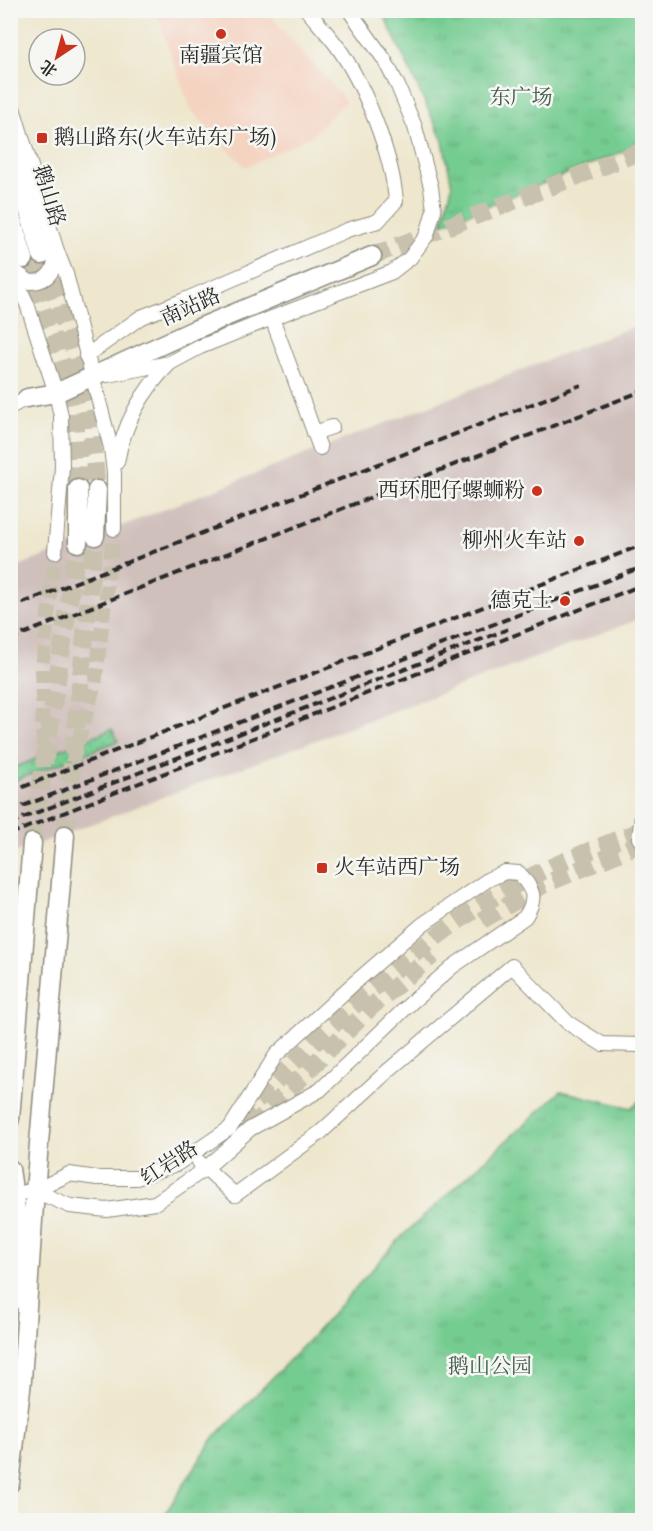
<svg xmlns="http://www.w3.org/2000/svg" width="653" height="1531" font-family="Vollkorn,'Noto Serif SC',serif">
	<style>
		.built { fill: #f4d3c1 }
		.railway { fill: #d0c0bc }
		.grass { fill: url(#grass-dots); stroke: #507c5e; stroke-width: 1.5 }
		.park { fill: url(#park-tufts); stroke: #507c5e; stroke-width: 1.5 }
		.lines { fill: none; stroke-linecap: round; stroke-linejoin: round }
		.minor-tunnel { stroke: #c7c1ad; stroke-width: 14; stroke-dasharray: 14 7; stroke-linecap: butt }
		.major-tunnel { stroke: #c7c1ad; stroke-width: 18; stroke-dasharray: 18 9; stroke-linecap: butt }
		.minor-casing { stroke: #8c897c; stroke-width: 16 }
		.major-casing { stroke: #8c897c; stroke-width: 21 }
		.minor { stroke: #fff; stroke-width: 14 }
		.major { stroke: #fff; stroke-width: 18 }
		.rail { stroke: #2b2b2b; stroke-width: 4; stroke-dasharray: 9 4.5; stroke-linecap: butt }
		.poi-dot { fill: #c8321e; stroke: #f6f6f2; stroke-width: 2 }
		.labels { text-anchor: middle; dominant-baseline: central; stroke-width: 5; stroke-linejoin: round; paint-order: stroke }
		.poi-label { font-size: 21px; fill: #2b2b2b; stroke: #f6f6f2; text-anchor: end }
		.park-label { font-size: 21px; fill: #415b4a; stroke: #f6f6f2 }
		.street-label { font-size: 21px; fill: #2b2b2b; stroke: #f6f6f2 }
	</style>
	<defs>
		<pattern id="grass-dots" width="8" height="8" patternUnits="userSpaceOnUse" patternTransform="scale(1.5)"><rect width="8" height="8" fill="#75cc91"/><path d="M2 2h.1M6 6h.1" fill="none" stroke="#65af7d" stroke-width="1.8" stroke-linecap="round"/></pattern>
		<pattern id="park-tufts" width="24" height="20" patternUnits="userSpaceOnUse" patternTransform="scale(1.5)"><rect width="24" height="20" fill="#75cc91"/><path d="M3 7l-1-3M5 7V3M7 7l1-3M15 17l-1-3M17 17v-4M19 17l1-3" fill="none" stroke="#65af7d"/></pattern>
	</defs>
	<rect width="100%" height="100%" fill="#f6f6f2"/>
	<filter id="ink" filterUnits="userSpaceOnUse"><feTurbulence type="fractalNoise" baseFrequency=".0167" numOctaves="2"/><feDisplacementMap in="SourceGraphic" scale="12" xChannelSelector="R" yChannelSelector="G"/><feConvolveMatrix kernelMatrix="1 2 1 2 8 2 1 2 1" color-interpolation-filters="sRGB"/></filter>
	<filter id="wash" filterUnits="userSpaceOnUse"><feTurbulence type="fractalNoise" baseFrequency=".008" numOctaves="4" result="noise"/><feDisplacementMap in="SourceGraphic" scale="24" xChannelSelector="R" yChannelSelector="G"/><feGaussianBlur stdDeviation="1.35" result="paint"/><feColorMatrix in="noise" values="0 0 0 0 0 0 0 0 0 0 0 0 0 0 0 0 0 1.4 0 .05"/><feComposite in="paint" operator="in"/></filter>
	<g filter="url(#wash)">
		<rect width="100%" height="100%" fill="#eee7ce"/>
		<polygon class="built" points="155,11 266,11 346,101 312,136 245,167 191,110"/>
		<polygon class="railway" points="642,323 642,618 11,854 11,569"/>
		<polygon class="grass" points="112,729 118,741 11,782 11,769"/>
		<g class="park">
			<polygon points="382,11 642,11 642,144 442,224 452,186 443,141"/>
			<polygon points="561,1091 631,1108 642,1098 642,1520 164,1520 165,1514 213,1439 308,1341 401,1237"/>
		</g>
	</g>
	<g filter="url(#ink)">
		<g class="lines">
			<g class="minor-tunnel">
				<polyline points="72,763 95,684 114,529"/>
				<polyline points="43,767 42,669 55,552"/>
			</g>
			<g class="major-tunnel">
				<polyline points="42,255 80,369 90,414 97,490"/>
				<polyline points="372,256 642,151"/>
				<polyline points="24,259 67,377 75,417 78,458 78,489"/>
				<polyline points="65,835 95,536"/>
				<polyline points="32,843 78,543"/>
				<polyline points="482,920 543,885 642,843"/>
				<path d="M237,1120C315,1041 393,962 486,902C534,871 590,851 642,830"/>
				<polyline points="251,1128 371,1007 433,955"/>
			</g>
			<g class="minor-casing">
				<g id="minor">
					<polyline points="10,98 57,251 66,274 111,448 114,473 114,529"/>
					<polyline points="10,268 27,304 56,393 61,416 62,467 55,552"/>
					<path d="M14,271L30,282C50,282 55,269 57,251"/>
					<polyline points="272,318 320,448"/>
					<path d="M86,356L141,317L182,301L347,230L378,221L396,201C392,155 365,85 337,46C328,34 317,22 307,10"/>
					<polyline points="107,375 170,363 200,347 272,318 392,272 410,258 427,235 434,210 431,187 415,127 398,86 384,59 349,10"/>
					<polyline points="10,407 27,398"/>
					<polyline points="314,433 332,427"/>
					<path d="M117,462C124,423 142,391 170,363"/>
					<polyline points="642,816 639,838 642,842"/>
					<polyline points="199,1162 235,1195 321,1132 390,1069 512,966 568,1023 602,1044 639,1045 642,1043"/>
					<path d="M10,1194L35,1191L69,1174L97,1178H137L177,1164L230,1128L276,1055L352,985L423,924L489,879L505,872L519,873C533,890 538,897 525,917L452,967L412,1002L320,1090L250,1129L205,1169L155,1203L107,1210L70,1206L35,1191"/>
				</g>
			</g>
			<g class="major-casing">
				<g id="major">
					<polyline points="10,150 42,255"/>
					<polyline points="10,214 24,259"/>
					<polyline points="27,398 56,393 194,330 372,256"/>
					<polyline points="78,489 78,543"/>
					<polyline points="95,536 97,490"/>
					<polyline points="10,1119 32,843"/>
					<polyline points="10,1169 18,1223 10,1303"/>
					<polyline points="10,1483 22,1380 35,1191 65,835"/>
				</g>
			</g>
			<use href="#minor" class="minor"/>
			<use href="#major" class="major"/>
			<g class="rail">
				<polyline points="10,608 581,385"/>
				<polyline points="10,639 642,391"/>
				<polyline points="10,792 642,545"/>
				<polyline points="10,811 642,567"/>
				<polyline points="10,823 508,629"/>
				<polyline points="10,834 642,585"/>
			</g>
		</g>
	</g>
	<g class="poi-dot">
		<circle cx="221" cy="34" r="6"/>
		<rect x="36" y="132" width="12" height="12" rx="3"/>
		<circle cx="537" cy="491" r="6"/>
		<circle cx="579" cy="541" r="6"/>
		<circle cx="565" cy="601" r="6"/>
		<rect x="316" y="862" width="12" height="12" rx="3"/>
	</g>
	<g class="labels">
		<g class="poi-label">
			<text x="221" y="56" text-anchor="middle">南疆宾馆</text>
			<text x="54" y="138" text-anchor="start">鹅山路东(火车站东广场)</text>
			<text x="525" y="491">西环肥仔螺蛳粉</text>
			<text x="567" y="541">柳州火车站</text>
			<text x="553" y="601">德克士</text>
			<text x="334" y="868" text-anchor="start">火车站西广场</text>
		</g>
		<g class="park-label">
			<text x="521" y="98">东广场</text>
			<text x="490" y="1367">鹅山公园</text>
		</g>
		<g class="street-label">
			<text transform="translate(48 196) rotate(73)">鹅山路</text>
			<text transform="translate(191 308) rotate(-24)">南站路</text>
			<text transform="translate(170 1164) rotate(-33)">红岩路</text>
		</g>
	</g>
	<rect width="653" height="1531" fill="none" stroke="#f6f6f2" stroke-width="36"/>
	<g transform="translate(57 57) rotate(216)"><circle r="28" fill="#f6f6f2" stroke="#a5a5a2" stroke-width="1.5"/>
	<path d="M0-4.5L10 22L0 15L-10 22Z" fill="#c8321e"/>
	<text y="-9" font-size="16" font-weight="bold" text-anchor="middle" fill="#2b2b2b">北</text>
	</g>
</svg>
